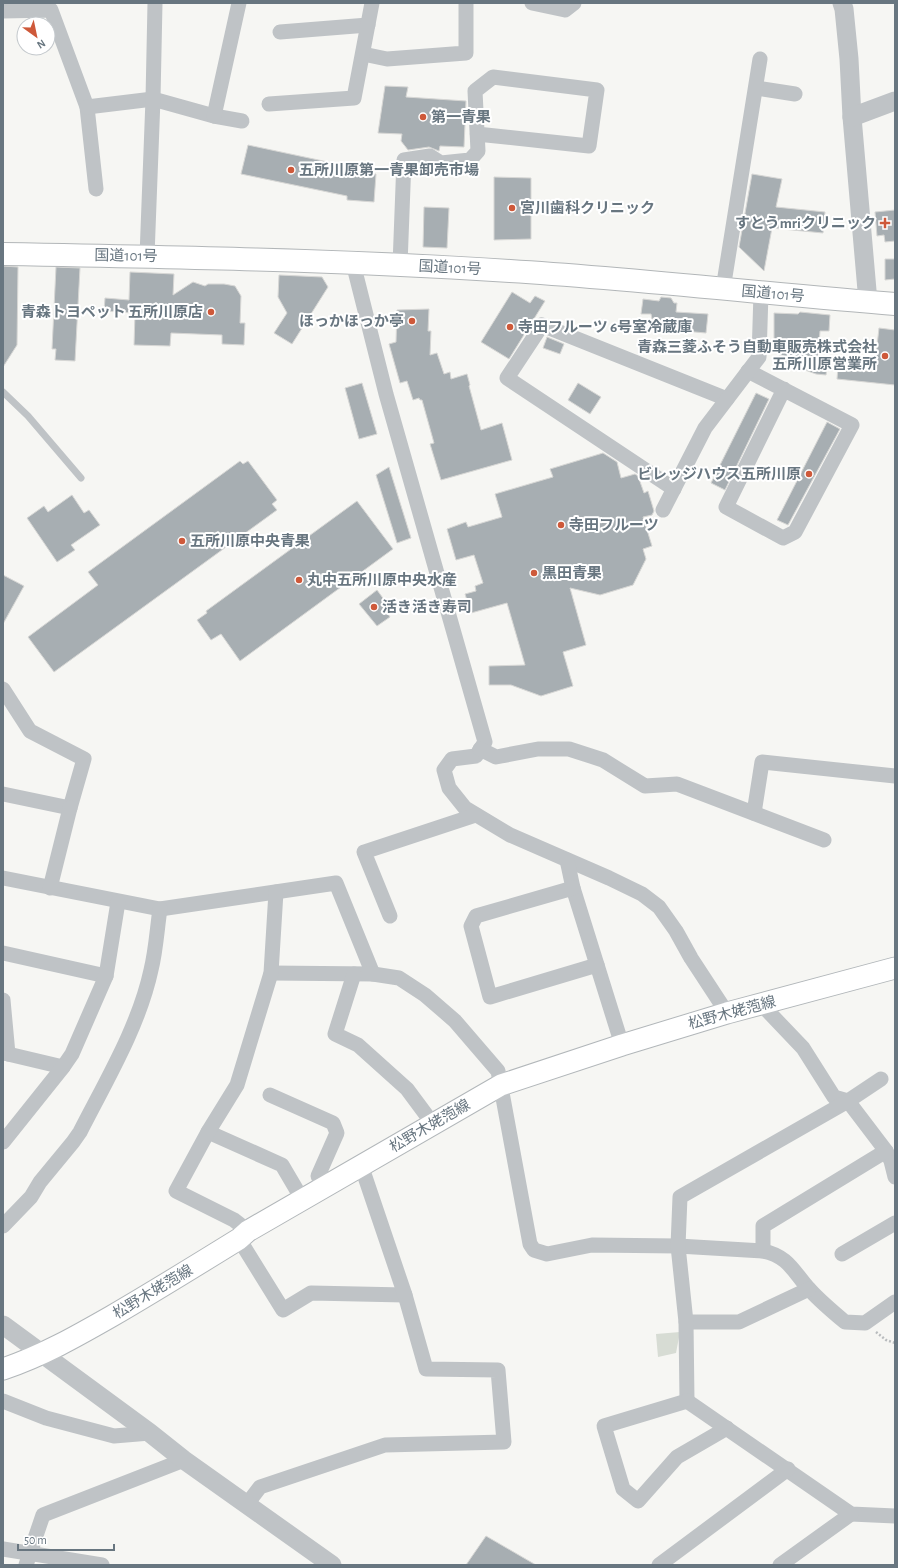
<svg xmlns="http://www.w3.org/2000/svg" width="898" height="1568" font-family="'Alegreya Sans','Noto Sans JP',sans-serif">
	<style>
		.green { fill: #d7dcd4 }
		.building { fill: #a7aeb2; stroke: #d7d7d5 }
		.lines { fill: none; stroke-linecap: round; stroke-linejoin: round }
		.secondary-casing { stroke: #b2b7ba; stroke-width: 23 }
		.trunk-casing { stroke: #b2b6b8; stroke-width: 24 }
		.path { stroke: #b9bcbe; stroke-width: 2.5; stroke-dasharray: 2 2; stroke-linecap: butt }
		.service { stroke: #bfc3c6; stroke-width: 7 }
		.minor { stroke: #bfc3c6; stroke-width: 15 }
		.tertiary { stroke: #bfc3c6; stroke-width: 19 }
		.secondary { stroke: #fff; stroke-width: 21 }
		.trunk { stroke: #fff; stroke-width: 22 }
		.poi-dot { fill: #ce593a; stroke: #fff; stroke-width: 1.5 }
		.labels { text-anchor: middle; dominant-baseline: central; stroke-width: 4; stroke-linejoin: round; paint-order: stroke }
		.poi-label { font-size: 15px; font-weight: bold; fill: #687680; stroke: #fff; text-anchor: start }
		.street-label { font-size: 15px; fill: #687680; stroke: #fff }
	</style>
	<rect width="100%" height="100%" fill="#f6f6f3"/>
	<polygon class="green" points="680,1332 676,1353 658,1357 656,1334"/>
	<g class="building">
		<polygon points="385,86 408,87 406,97 466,101 464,147 440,146 439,151 429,147 408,150 401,141 402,134 378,133"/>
		<polygon points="248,145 342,165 340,171 376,174 374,202 347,200 347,196 241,174"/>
		<polygon points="752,174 782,179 776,207 825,212 823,233 772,228 764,271 739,247"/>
		<polygon points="494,177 531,178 531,239 494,240"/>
		<polygon points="424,207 449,208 447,248 423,247"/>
		<polygon points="895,210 895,241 885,242 884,235 877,236 875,212"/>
		<polygon points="885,259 895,259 895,279 885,280"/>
		<polygon points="3,266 18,267 17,345 3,367"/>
		<polygon points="56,267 80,268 75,361 55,360 56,349 52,349"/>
		<polygon points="130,272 174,274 173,295 193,282 205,286 208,284 224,284 235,286 241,296 240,323 245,323 244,345 222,344 222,335 171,333 170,346 134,345 135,313 104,311 105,298 129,300"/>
		<polygon points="279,275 322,277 328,287 292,344 274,333 287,313 278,297"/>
		<polygon points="512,292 530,303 535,296 545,301 509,359 481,342"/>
		<polygon points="661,297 671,298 674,303 677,303 676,312 708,314 706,333 684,331 684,328 676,327 676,323 652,319 651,314 641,314 643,299 659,301"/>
		<polygon points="429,309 428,331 431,331 430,355 437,353 444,374 450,372 451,379 467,374 470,385 469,386 481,430 502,423 512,460 441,480 430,444 434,443 422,400 420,400 419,398 413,400 407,381 400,383 389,344 396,342 397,310"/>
		<polygon points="800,312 830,315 829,331 820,331 818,360 828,361 826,375 816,374 783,362 784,356 779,355 781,345 774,344 774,313 798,314"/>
		<polygon points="879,328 895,330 895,385 837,379 838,367 874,372"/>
		<polygon points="547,337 564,344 560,354 543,348"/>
		<polygon points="362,383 377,434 359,439 345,388"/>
		<polygon points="578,383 601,397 590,414 568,400"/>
		<polygon points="756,393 769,399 725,490 711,483"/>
		<polygon points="827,422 840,429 788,525 777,520"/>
		<polygon points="603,453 617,462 621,478 635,474 638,476 644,493 648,491 654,511 652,515 643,517 652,546 643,549 646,559 633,585 600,595 570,588 586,645 563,652 573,686 541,696 511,685 489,685 489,666 525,665 507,603 471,613 465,594 476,591 475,586 483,583 474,555 456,560 447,529 466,522 468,527 502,517 495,494 553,477 550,469"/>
		<polygon points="240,461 243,464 248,461 277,500 272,504 277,510 54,672 28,637 98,585 88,572"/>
		<polygon points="389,467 411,538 397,543 376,475"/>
		<polygon points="72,495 84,513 89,510 100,525 71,545 75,550 57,562 27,518 44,506 48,512"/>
		<polygon points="357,501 393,549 240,661 221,634 211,640 197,620 207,613 206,611"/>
		<polygon points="3,575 24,586 3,624"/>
		<polygon points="377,590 388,605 384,608 390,617 377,626 359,604"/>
		<polygon points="486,1536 536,1565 466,1565"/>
	</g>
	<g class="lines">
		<g class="secondary-casing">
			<path id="secondary" d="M3,1369C42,1356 77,1336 112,1316C155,1291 197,1265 239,1239L248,1231L501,1085L622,1045L727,1013L895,968"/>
		</g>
		<g class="trunk-casing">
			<path id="trunk" d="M3,254C172,257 341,260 510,271C639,279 767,294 895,304"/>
		</g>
		<polyline class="path" points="876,1332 886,1340 895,1343"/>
		<polyline class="service" points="3,392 28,416 81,478"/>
		<g class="minor">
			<polyline points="532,3 565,10 574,3"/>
			<polyline points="3,11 51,10 87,107 96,189"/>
			<polyline points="280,32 368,25"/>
			<polyline points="363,54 387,59 466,53 466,3"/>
			<polyline points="756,88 795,94"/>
			<polyline points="269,104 354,98 372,3"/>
			<polyline points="87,107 153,99 214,116 242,121"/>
			<polyline points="214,116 239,3"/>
			<polyline points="147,256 153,99 155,3"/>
			<polyline points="353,263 386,394 485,742 476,756 452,759 444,770 449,788 465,808 510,835 609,878 642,894 659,907 676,931 691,958 727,1013"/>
			<polyline points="400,265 404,160 430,156 441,163 470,160 478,151 475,91 493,77 597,90 589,146 477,134"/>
			<polyline points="723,289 760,59"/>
			<polyline points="748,371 852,425 795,532 783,538 726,507 784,389"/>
			<polyline points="674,489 507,378 542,325 727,399"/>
			<polyline points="663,510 705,428 759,357 761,293"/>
			<polyline points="3,689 30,731 84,759 70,808 3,794"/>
			<polyline points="480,749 496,757 538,749 569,749 603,760 645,786 677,784 824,840"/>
			<polyline points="754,813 762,762 895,776"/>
			<polyline points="567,860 573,888 622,1045"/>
			<polyline points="3,878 160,909 336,883 373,974"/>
			<polyline points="50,888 70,808"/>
			<polyline points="573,888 476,916 471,926 490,997 597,965"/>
			<polyline points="390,916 364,852 476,815"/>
			<polyline points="3,953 106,976"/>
			<path d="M271,973L373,974L399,978L425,995L455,1021L498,1071L530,1244L534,1250L547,1254L592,1245L678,1246L763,1251C789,1256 794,1273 810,1290C821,1302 833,1312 845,1322L865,1323L895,1302"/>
			<polyline points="354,974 335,1034 358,1045 407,1089 433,1124"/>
			<polyline points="3,1000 8,1054 3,1053"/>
			<polyline points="762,1005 803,1048 834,1097 848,1101 886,1151 891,1161 895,1177"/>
			<polyline points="8,1054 63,1067"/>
			<polyline points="270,1095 333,1123 337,1133 318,1176 323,1187"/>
			<polyline points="208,1132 282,1165 302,1199"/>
			<polyline points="3,1142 63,1067 72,1054 106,976 118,902"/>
			<path d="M3,1226L31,1197L40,1182L73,1142L80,1132C106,1081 139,1026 151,970C156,950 157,929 160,909"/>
			<polyline points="248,1231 234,1220 176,1191 208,1132 237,1085 271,973 276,892"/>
			<polyline points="239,1239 283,1310 311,1293 405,1295"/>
			<polyline points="763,1251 763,1226 886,1151"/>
			<polyline points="842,1254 895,1223"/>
			<polyline points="686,1322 739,1322 809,1289"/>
			<polyline points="3,1401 46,1418 114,1436 150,1433"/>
			<polyline points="687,1401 686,1322 678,1246 680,1197 848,1101 881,1079"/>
			<polyline points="687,1401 604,1426 623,1489 638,1501 677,1457 727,1428"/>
			<polyline points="687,1401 851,1514 895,1516"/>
			<polyline points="247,1504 260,1487 385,1445 504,1442 498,1370 426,1369 405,1295 361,1165"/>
			<polyline points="3,1549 102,1565"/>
			<polyline points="26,1565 43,1515 184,1460"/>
			<polyline points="659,1565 788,1469"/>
			<polyline points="780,1565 851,1514"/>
		</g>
		<g class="tertiary">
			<polyline points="842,3 844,9 849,59 852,117 868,302"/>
			<polyline points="852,117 895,101"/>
			<polyline points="3,1325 150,1433 184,1460 332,1565"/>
		</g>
		<use href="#secondary" class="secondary"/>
		<use href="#trunk" class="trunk"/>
	</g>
	<g class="poi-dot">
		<circle cx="423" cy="117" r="4"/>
		<circle cx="291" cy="170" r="4"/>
		<circle cx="512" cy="208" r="4"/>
		<path d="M883 217h4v4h4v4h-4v4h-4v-4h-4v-4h4z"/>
		<circle cx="211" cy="312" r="4"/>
		<circle cx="412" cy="321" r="4"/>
		<circle cx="510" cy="327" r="4"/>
		<circle cx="885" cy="356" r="4"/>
		<circle cx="809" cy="474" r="4"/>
		<circle cx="561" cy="525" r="4"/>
		<circle cx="182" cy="541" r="4"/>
		<circle cx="534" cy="573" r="4"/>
		<circle cx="299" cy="580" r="4"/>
		<circle cx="374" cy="607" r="4"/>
	</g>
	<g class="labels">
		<g class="poi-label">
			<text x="431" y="117">第一青果</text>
			<text x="299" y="170">五所川原第一青果卸売市場</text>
			<text x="520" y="208">宮川歯科クリニック</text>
			<text x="876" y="223" text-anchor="end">すとうmriクリニック</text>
			<text x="203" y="312" text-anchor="end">青森トヨペット 五所川原店</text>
			<text x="404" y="321" text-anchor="end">ほっかほっか亭</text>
			<text x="518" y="327">寺田フルーツ 6号室冷蔵庫</text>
			<text x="877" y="347" text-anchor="end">青森三菱ふそう自動車販売株式会社<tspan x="877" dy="17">五所川原営業所</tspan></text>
			<text x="801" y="474" text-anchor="end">ビレッジハウス五所川原</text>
			<text x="569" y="525">寺田フルーツ</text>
			<text x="190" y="541">五所川原中央青果</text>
			<text x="542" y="573">黒田青果</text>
			<text x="307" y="580">丸中五所川原中央水産</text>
			<text x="382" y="607">活き活き寿司</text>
		</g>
		<g class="street-label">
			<text transform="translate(126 256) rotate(1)">国道101号</text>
			<text transform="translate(450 268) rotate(3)">国道101号</text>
			<text transform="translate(773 294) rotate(5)">国道101号</text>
			<text transform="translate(732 1013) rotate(-15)">松野木姥萢線</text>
			<text transform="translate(430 1126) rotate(-30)">松野木姥萢線</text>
			<text transform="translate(153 1292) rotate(-31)">松野木姥萢線</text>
		</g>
	</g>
	<rect width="898" height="1568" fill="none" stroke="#687680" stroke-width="8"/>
	<g transform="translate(36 36) rotate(147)"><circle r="19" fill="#ffffff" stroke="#c3c8cc"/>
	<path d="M0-3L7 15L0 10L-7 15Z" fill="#ce593a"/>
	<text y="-6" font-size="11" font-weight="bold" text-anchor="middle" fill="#687680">N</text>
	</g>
	<path d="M18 1544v6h96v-6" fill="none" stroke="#687680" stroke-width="2"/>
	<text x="24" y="1544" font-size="12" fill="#687680" stroke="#ffffff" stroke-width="3" paint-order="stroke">50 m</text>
</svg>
